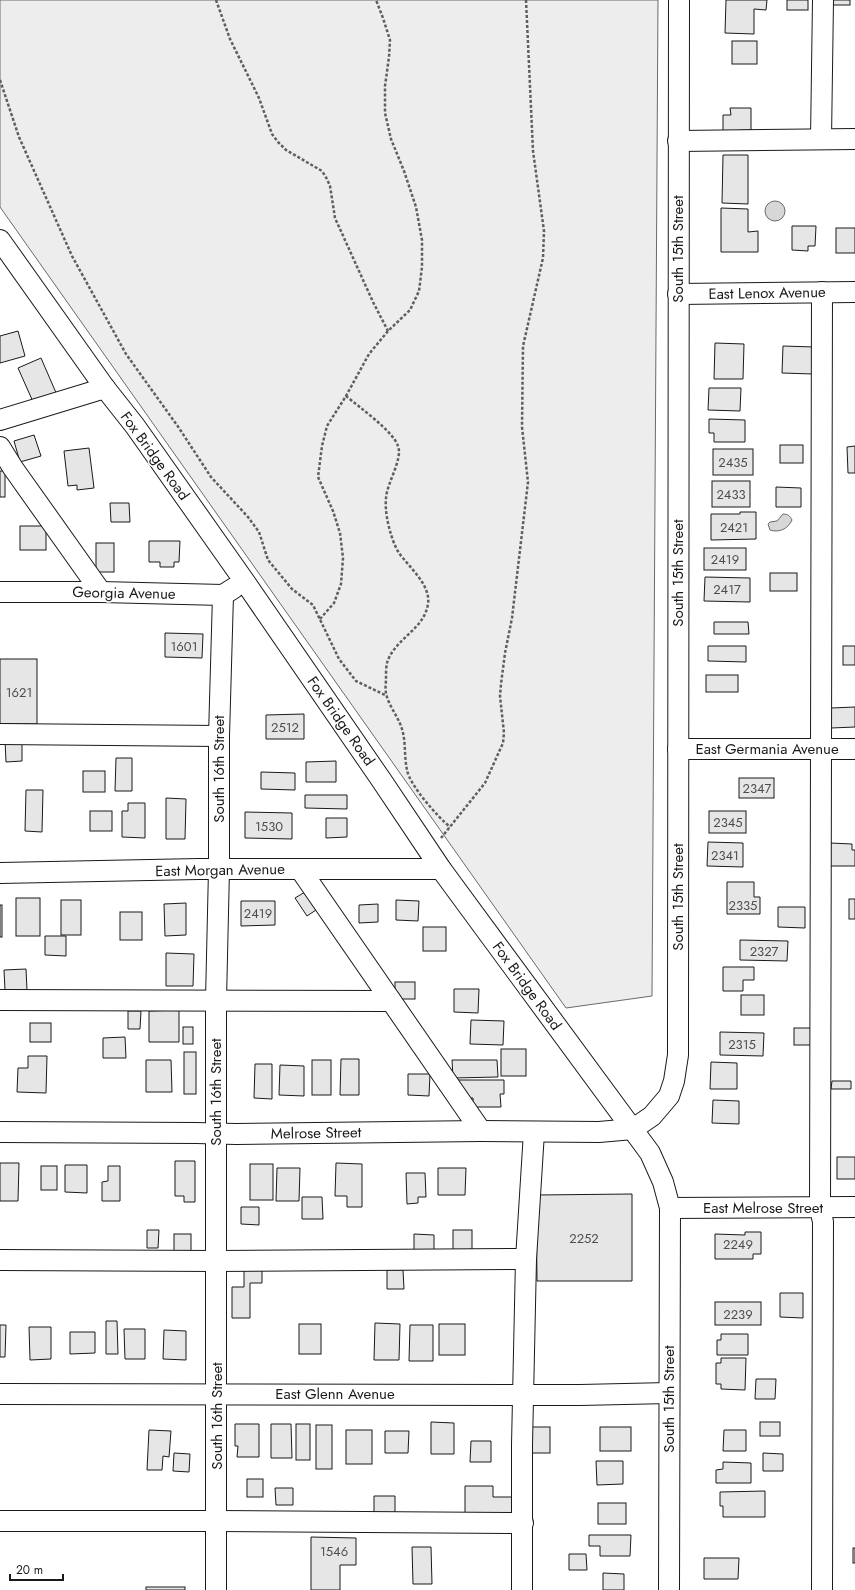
<svg xmlns="http://www.w3.org/2000/svg" width="855" height="1590" font-family="Jost,sans-serif">
	<style>
		.built { fill: #ededed; stroke: #6a6a6a }
		.water { fill: #d7d7d7; stroke: #6a6a6a }
		.building { fill: #e6e6e6; stroke: #1a1a1a }
		.lines { fill: none; stroke-linecap: round; stroke-linejoin: round }
		.minor-casing { stroke: #1a1a1a; stroke-width: 22 }
		.path { stroke: #5f5f5f; stroke-width: 2.5; stroke-dasharray: 3 2; stroke-linecap: butt }
		.minor { stroke: #fff; stroke-width: 20 }
		.labels { text-anchor: middle; dominant-baseline: central; stroke-width: 3; stroke-linejoin: round; paint-order: stroke }
		.number-label { font-size: 13px; fill: #4d4d4d }
		.street-label { font-size: 15px; fill: #1a1a1a; stroke: #fff }
	</style>
	<rect width="100%" height="100%" fill="#fff"/>
	<polygon class="built" points="0,0 658,0 652,996 566,1008 0,207"/>
	<g class="water">
		<circle cx="775" cy="211" r="10"/>
		<path d="M783,514C788,514 790,516 792,520C788,529 779,533 770,530L768,524L770,522L777,521Z"/>
	</g>
	<g class="building">
		<polygon points="726,0 767,0 766,10 754,9 754,34 725,33"/>
		<rect x="787" y="0" width="21" height="10"/>
		<rect x="828" y="0" width="22" height="5"/>
		<rect x="732" y="41" width="25" height="23"/>
		<polygon points="730,108 751,108 751,130 723,131 723,115 731,115"/>
		<polygon points="723,155 748,155 748,204 722,203"/>
		<polygon points="721,208 748,209 748,232 758,231 758,252 721,252"/>
		<polygon points="792,226 816,226 815,246 808,246 808,251 792,250"/>
		<rect x="836" y="228" width="19" height="25"/>
		<polygon points="18,331 25,356 0,363 0,336"/>
		<polygon points="715,343 744,344 743,379 714,379"/>
		<polygon points="783,346 814,347 813,374 782,373"/>
		<polygon points="41,358 57,395 34,404 18,368"/>
		<polygon points="709,388 741,388 740,411 708,410"/>
		<polygon points="709,419 745,420 745,442 714,442 714,433 709,433"/>
		<polygon points="34,435 41,456 20,462 14,441"/>
		<rect x="780" y="445" width="23" height="18"/>
		<polygon points="855,446 855,473 848,473 847,447"/>
		<polygon points="89,448 94,488 77,490 77,485 68,486 64,451"/>
		<rect x="713" y="449" width="40" height="26"/>
		<rect x="0" y="471" width="5" height="26"/>
		<rect x="712" y="481" width="38" height="26"/>
		<polygon points="776,487 801,488 801,507 776,507"/>
		<polygon points="110,503 129,503 130,522 111,522"/>
		<polygon points="740,512 756,512 756,539 711,540 711,514 740,514"/>
		<rect x="20" y="526" width="26" height="24"/>
		<polygon points="149,541 180,541 179,562 174,562 174,567 160,567 160,562 149,562"/>
		<rect x="96" y="543" width="18" height="29"/>
		<rect x="704" y="548" width="42" height="22"/>
		<rect x="770" y="573" width="27" height="18"/>
		<polygon points="705,577 750,578 750,602 704,601"/>
		<polygon points="714,622 748,622 749,634 714,634"/>
		<polygon points="165,633 203,634 202,658 165,657"/>
		<polygon points="708,646 746,646 746,662 708,661"/>
		<rect x="843" y="646" width="12" height="19"/>
		<rect x="0" y="659" width="37" height="65"/>
		<rect x="706" y="675" width="32" height="17"/>
		<polygon points="855,707 855,727 831,728 831,708"/>
		<polygon points="304,714 304,739 266,739 266,715"/>
		<polygon points="22,739 22,761 6,762 5,740"/>
		<polygon points="116,758 132,758 132,791 115,791"/>
		<polygon points="336,761 336,782 306,782 306,762"/>
		<rect x="83" y="771" width="22" height="21"/>
		<polygon points="261,772 295,773 295,790 261,789"/>
		<rect x="739" y="778" width="35" height="20"/>
		<polygon points="26,790 43,790 42,832 25,831"/>
		<polygon points="305,795 347,795 347,809 305,808"/>
		<polygon points="166,798 186,799 185,839 166,839"/>
		<polygon points="128,803 145,803 145,838 122,837 122,811 128,811"/>
		<rect x="90" y="811" width="22" height="20"/>
		<rect x="709" y="811" width="37" height="22"/>
		<polygon points="245,812 292,813 292,839 245,838"/>
		<polygon points="326,818 347,818 347,837 326,838"/>
		<polygon points="708,842 743,843 743,867 707,866"/>
		<polygon points="830,843 852,844 852,850 855,850 855,866 830,866"/>
		<polygon points="727,882 754,882 754,897 760,897 760,914 727,914"/>
		<polygon points="305,892 316,910 307,916 295,898"/>
		<rect x="16" y="898" width="24" height="38"/>
		<rect x="849" y="899" width="6" height="20"/>
		<rect x="61" y="900" width="20" height="35"/>
		<polygon points="396,900 419,901 418,921 396,920"/>
		<polygon points="241,901 275,901 275,925 241,926"/>
		<polygon points="186,903 186,935 165,936 164,904"/>
		<polygon points="378,904 378,922 359,923 359,905"/>
		<rect x="0" y="905" width="2" height="32"/>
		<polygon points="778,907 805,907 805,928 778,927"/>
		<rect x="120" y="912" width="22" height="28"/>
		<rect x="423" y="927" width="23" height="24"/>
		<polygon points="45,936 66,936 66,956 45,955"/>
		<polygon points="740,940 788,941 787,961 740,960"/>
		<polygon points="166,953 194,954 193,986 166,986"/>
		<polygon points="723,967 754,967 754,980 743,980 743,991 723,991"/>
		<polygon points="26,969 27,990 5,990 4,970"/>
		<rect x="395" y="982" width="20" height="17"/>
		<polygon points="454,989 479,989 478,1013 454,1012"/>
		<rect x="741" y="995" width="23" height="20"/>
		<polygon points="179,1010 179,1042 149,1042 149,1011"/>
		<polygon points="128,1011 141,1011 140,1029 128,1029"/>
		<polygon points="471,1020 504,1021 503,1045 470,1044"/>
		<rect x="30" y="1023" width="21" height="19"/>
		<rect x="183" y="1027" width="10" height="17"/>
		<rect x="794" y="1028" width="21" height="17"/>
		<polygon points="720,1032 764,1033 763,1056 720,1055"/>
		<polygon points="125,1037 126,1058 103,1058 103,1038"/>
		<rect x="501" y="1049" width="25" height="27"/>
		<rect x="184" y="1052" width="12" height="42"/>
		<polygon points="28,1056 47,1056 46,1093 17,1092 18,1068 28,1068"/>
		<polygon points="341,1059 359,1059 359,1095 340,1095"/>
		<polygon points="146,1060 171,1060 172,1092 146,1092"/>
		<rect x="312" y="1060" width="19" height="35"/>
		<polygon points="452,1060 497,1060 498,1077 453,1078"/>
		<polygon points="711,1062 737,1063 737,1089 710,1089"/>
		<polygon points="255,1064 272,1064 272,1099 254,1098"/>
		<polygon points="280,1065 304,1066 304,1096 279,1095"/>
		<polygon points="408,1074 430,1074 429,1096 408,1095"/>
		<polygon points="457,1080 504,1080 504,1094 500,1094 501,1107 473,1107 473,1098 465,1098"/>
		<polygon points="832,1081 851,1081 851,1089 831,1089"/>
		<polygon points="713,1100 739,1101 739,1124 712,1123"/>
		<rect x="837" y="1157" width="18" height="22"/>
		<polygon points="175,1161 195,1161 195,1202 184,1202 184,1196 175,1196"/>
		<polygon points="0,1163 19,1163 18,1201 0,1201"/>
		<polygon points="336,1163 362,1164 362,1207 347,1207 347,1196 335,1196"/>
		<rect x="250" y="1164" width="23" height="36"/>
		<polygon points="65,1165 87,1165 87,1193 65,1192"/>
		<rect x="41" y="1166" width="16" height="24"/>
		<polygon points="108,1166 120,1166 120,1201 102,1201 102,1182 108,1181"/>
		<polygon points="277,1168 300,1168 299,1201 276,1201"/>
		<polygon points="438,1168 466,1168 465,1195 438,1195"/>
		<polygon points="406,1173 425,1173 426,1197 418,1197 418,1203 407,1204"/>
		<polygon points="632,1194 632,1281 537,1281 536,1195"/>
		<polygon points="302,1197 322,1197 323,1219 302,1219"/>
		<polygon points="241,1207 259,1207 259,1225 241,1224"/>
		<polygon points="147,1230 159,1230 158,1248 147,1248"/>
		<rect x="453" y="1230" width="19" height="22"/>
		<polygon points="745,1232 761,1232 761,1254 753,1254 753,1259 715,1259 715,1234 745,1235"/>
		<rect x="174" y="1234" width="17" height="20"/>
		<polygon points="414,1234 434,1235 434,1254 414,1254"/>
		<polygon points="262,1269 262,1283 250,1283 250,1318 232,1318 232,1287 244,1287 244,1270"/>
		<polygon points="387,1270 403,1270 404,1289 387,1289"/>
		<polygon points="780,1293 803,1293 803,1318 780,1317"/>
		<rect x="715" y="1302" width="46" height="23"/>
		<polygon points="106,1321 117,1321 118,1354 106,1354"/>
		<polygon points="375,1323 400,1324 399,1360 374,1360"/>
		<rect x="299" y="1324" width="22" height="30"/>
		<rect x="439" y="1324" width="26" height="31"/>
		<polygon points="0,1325 6,1325 5,1357 0,1357"/>
		<polygon points="410,1325 433,1325 433,1361 409,1361"/>
		<polygon points="29,1327 51,1327 51,1359 30,1360"/>
		<polygon points="124,1329 145,1329 145,1359 125,1359"/>
		<polygon points="164,1330 186,1331 186,1360 163,1359"/>
		<polygon points="70,1332 95,1332 95,1353 70,1354"/>
		<polygon points="721,1334 748,1334 748,1355 717,1355 717,1340 721,1340"/>
		<polygon points="721,1358 746,1358 745,1390 721,1389 721,1384 716,1384 716,1363 721,1363"/>
		<polygon points="756,1379 776,1379 775,1399 755,1399"/>
		<polygon points="431,1422 454,1423 454,1454 431,1454"/>
		<rect x="760" y="1422" width="20" height="14"/>
		<polygon points="235,1424 259,1424 259,1457 237,1457 238,1446 235,1446"/>
		<polygon points="271,1424 291,1424 292,1458 271,1458"/>
		<rect x="296" y="1424" width="14" height="36"/>
		<rect x="316" y="1425" width="16" height="44"/>
		<rect x="527" y="1427" width="23" height="26"/>
		<rect x="600" y="1427" width="31" height="24"/>
		<polygon points="149,1430 171,1431 169,1457 163,1456 162,1470 147,1470"/>
		<rect x="346" y="1430" width="26" height="34"/>
		<polygon points="724,1430 746,1430 746,1451 723,1451"/>
		<polygon points="385,1431 409,1431 408,1453 385,1453"/>
		<polygon points="471,1441 491,1441 491,1462 470,1462"/>
		<polygon points="174,1453 190,1454 189,1472 173,1471"/>
		<polygon points="763,1453 783,1454 783,1471 763,1471"/>
		<polygon points="596,1461 623,1461 623,1484 597,1485"/>
		<polygon points="723,1462 751,1463 751,1483 716,1483 716,1470 723,1469"/>
		<rect x="247" y="1479" width="16" height="18"/>
		<polygon points="465,1486 493,1486 493,1497 513,1497 513,1516 465,1513"/>
		<polygon points="275,1488 293,1488 293,1505 276,1505"/>
		<polygon points="765,1491 765,1517 723,1517 723,1506 720,1506 720,1492"/>
		<polygon points="374,1496 395,1496 395,1516 374,1515"/>
		<rect x="598" y="1503" width="28" height="21"/>
		<polygon points="589,1535 631,1535 630,1556 600,1556 600,1546 589,1546"/>
		<polygon points="311,1537 356,1538 356,1565 340,1565 340,1590 311,1590"/>
		<polygon points="412,1547 431,1547 432,1584 413,1584"/>
		<rect x="853" y="1548" width="2" height="15"/>
		<polygon points="569,1554 586,1554 587,1570 569,1570"/>
		<polygon points="704,1558 739,1558 738,1579 704,1579"/>
		<polygon points="603,1573 624,1574 624,1590 603,1590"/>
		<rect x="146" y="1587" width="39" height="3"/>
	</g>
	<g class="lines">
		<g class="minor-casing">
			<g id="minor">
				<polyline points="821,139 823,0"/>
				<polyline points="678,141 855,139"/>
				<polyline points="0,240 105,388 135,426 245,582 382,781 441,869 650,1153 663,1182 670,1208 669,1590"/>
				<polyline points="678,294 855,292"/>
				<polyline points="0,420 105,388"/>
				<polyline points="0,447 13,468 101,592"/>
				<polyline points="0,592 101,592 223,595 234,588"/>
				<polyline points="0,734 219,736"/>
				<polyline points="678,749 855,749"/>
				<polyline points="300,869 481,1131"/>
				<polyline points="0,873 199,869 441,869"/>
				<polyline points="0,1000 391,1001"/>
				<polyline points="0,1132 196,1133 236,1134 481,1131 599,1132 633,1129 652,1116 669,1096 674,1081 678,1055 678,1023 679,0"/>
				<polyline points="670,1208 855,1207"/>
				<polyline points="0,1260 216,1261 526,1259"/>
				<polyline points="0,1394 580,1395 669,1393"/>
				<polyline points="0,1521 217,1521 523,1523"/>
				<polyline points="216,1590 216,1000 219,869 219,736 223,595"/>
				<polyline points="522,1590 522,1445 526,1259 534,1132"/>
				<polyline points="822,1590 823,1222 820,1208 822,292"/>
			</g>
		</g>
		<g class="path">
			<polyline points="216,0 230,39 259,98 272,134 278,142 286,150 322,171 327,179 330,186 335,218 373,302 388,331"/>
			<polyline points="0,80 19,137 72,256 126,354 179,428 211,477 248,517 259,532 268,560 292,589 313,605 339,659 356,681 387,696"/>
			<path d="M346,396C359,407 393,431 398,446C403,459 387,483 386,498C385,509 387,520 390,531C392,538 395,547 399,553C409,567 431,585 428,604C424,630 394,639 387,663C386,667 386,673 386,678C386,683 385,688 386,693C388,705 398,716 402,729C406,742 404,756 407,770C410,786 438,817 450,827"/>
			<polyline points="320,619 334,603 341,584 343,558 340,533 333,511 318,477 322,446 327,426 346,396 369,354 388,331 410,310 419,291 422,267 422,240 416,207 404,171 391,139 385,113 385,86 389,57 390,40 383,18 376,0"/>
			<polyline points="441,838 485,783 503,743 504,733 500,696 501,684 505,653 512,618 528,482 522,427 523,346 543,258 544,231 533,151 526,0"/>
		</g>
		<use href="#minor" class="minor"/>
	</g>
	<g class="labels">
		<g class="number-label">
			<text x="733" y="462">2435</text>
			<text x="731" y="494">2433</text>
			<text x="734" y="527">2421</text>
			<text x="725" y="559">2419</text>
			<text x="727" y="589">2417</text>
			<text x="184" y="646">1601</text>
			<text x="19" y="692">1621</text>
			<text x="285" y="727">2512</text>
			<text x="757" y="788">2347</text>
			<text x="728" y="822">2345</text>
			<text x="269" y="826">1530</text>
			<text x="725" y="855">2341</text>
			<text x="743" y="905">2335</text>
			<text x="258" y="913">2419</text>
			<text x="764" y="951">2327</text>
			<text x="742" y="1044">2315</text>
			<text x="584" y="1238">2252</text>
			<text x="738" y="1244">2249</text>
			<text x="738" y="1314">2239</text>
			<text x="334" y="1551">1546</text>
		</g>
		<g class="street-label">
			<text transform="translate(678 249) rotate(-90)">South 15th Street</text>
			<text transform="translate(767 293) rotate(-1)">East Lenox Avenue</text>
			<text transform="translate(155 456) rotate(54)">Fox Bridge Road</text>
			<text transform="translate(678 573) rotate(-90)">South 15th Street</text>
			<text transform="translate(124 593) rotate(1)">Georgia Avenue</text>
			<text transform="translate(341 721) rotate(55)">Fox Bridge Road</text>
			<text x="767" y="749">East Germania Avenue</text>
			<text transform="translate(219 769) rotate(-90)">South 16th Street</text>
			<text transform="translate(220 870) rotate(-1)">East Morgan Avenue</text>
			<text transform="translate(678 897) rotate(-90)">South 15th Street</text>
			<text transform="translate(527 986) rotate(54)">Fox Bridge Road</text>
			<text transform="translate(216 1092) rotate(-90)">South 16th Street</text>
			<text transform="translate(316 1133) rotate(-1)">Melrose Street</text>
			<text x="763" y="1208">East Melrose Street</text>
			<text x="335" y="1394">East Glenn Avenue</text>
			<text transform="translate(669 1399) rotate(-90)">South 15th Street</text>
			<text transform="translate(217 1416) rotate(-90)">South 16th Street</text>
		</g>
	</g>
	<path d="M10 1574v6h53v-6" fill="none" stroke="#1a1a1a" stroke-width="2"/>
	<text x="16" y="1574" font-size="12" fill="#1a1a1a" stroke="#ffffff" stroke-width="3" paint-order="stroke">20 m</text>
</svg>
